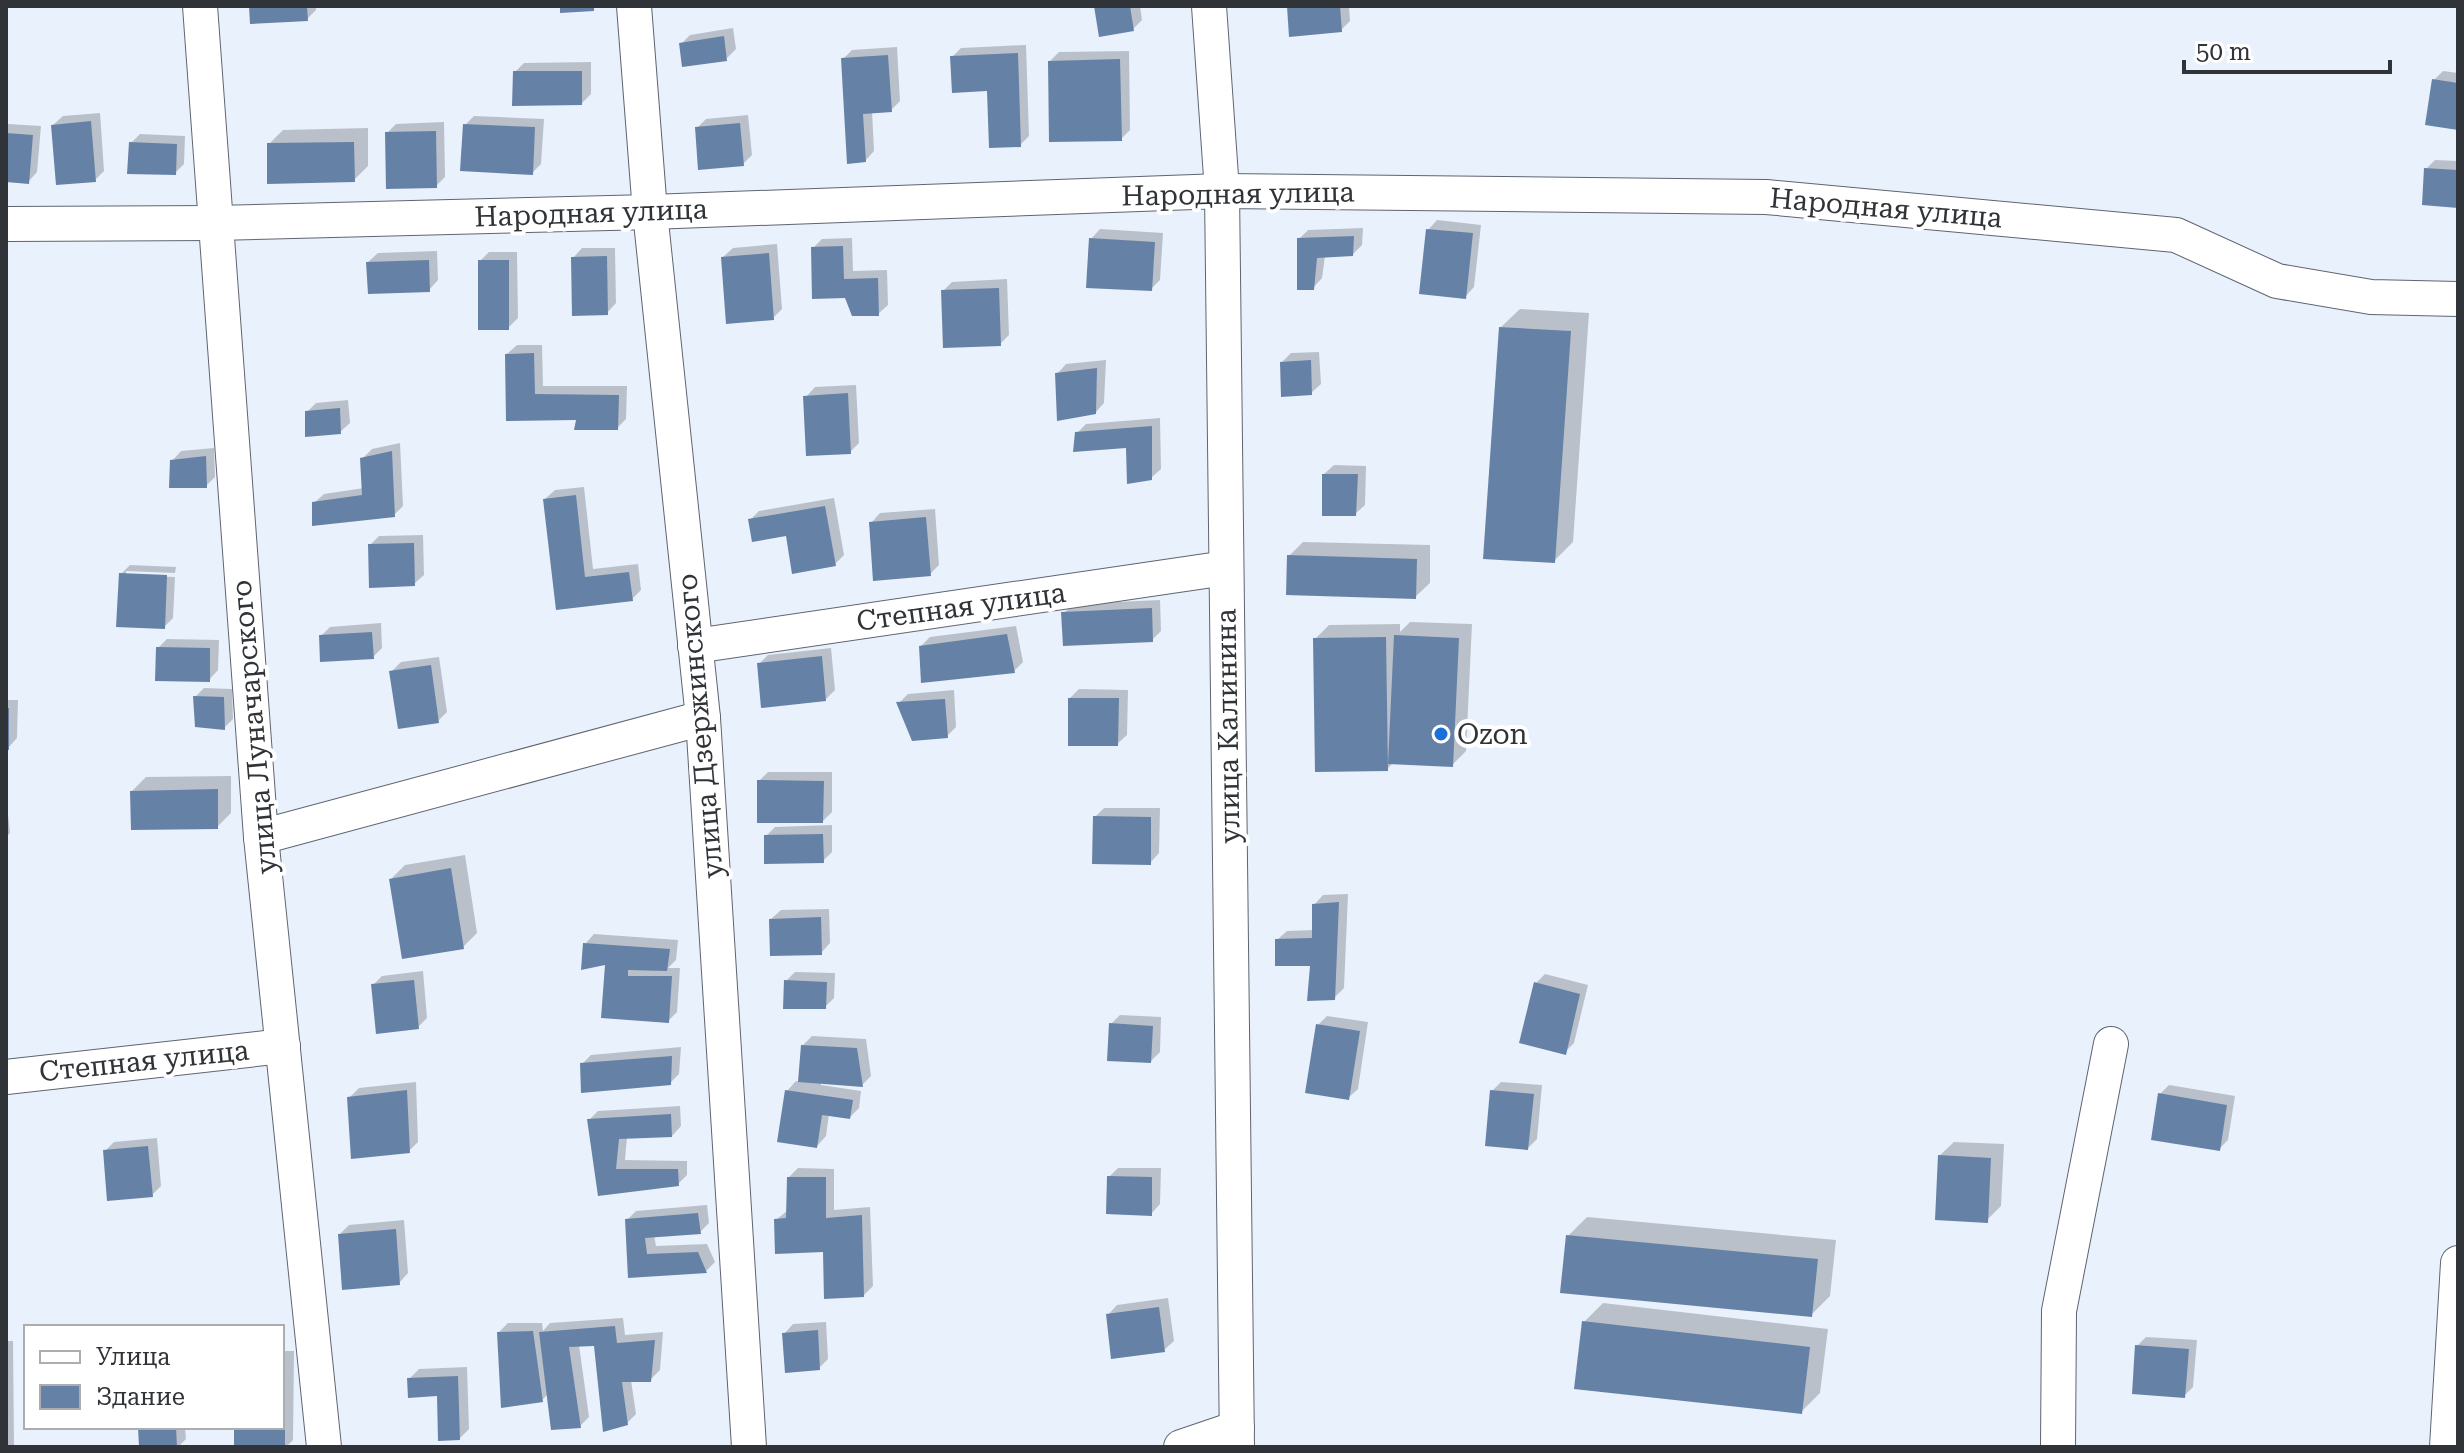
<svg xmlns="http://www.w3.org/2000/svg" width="2464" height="1453" font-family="'Roboto Serif',serif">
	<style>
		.shadow { fill: #0003 }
		.building { fill: #6681a6 }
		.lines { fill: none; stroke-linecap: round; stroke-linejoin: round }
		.minor-casing { stroke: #5f656f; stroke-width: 36 }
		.minor { stroke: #fff; stroke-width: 34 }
		.poi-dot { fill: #1a70d9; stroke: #fff; stroke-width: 3 }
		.labels { text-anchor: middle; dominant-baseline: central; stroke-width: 8; stroke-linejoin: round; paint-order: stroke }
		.street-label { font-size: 28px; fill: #303337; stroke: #fff }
		.poi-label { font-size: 28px; fill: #303337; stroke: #fff; text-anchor: start }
	</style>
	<rect width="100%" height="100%" fill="#e9f1fc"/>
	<g class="shadow">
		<polygon points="251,6 316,6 316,10 307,19"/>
		<polygon points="1096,6 1140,6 1142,20 1133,29"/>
		<polygon points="1289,6 1349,6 1350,21 1341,30"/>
		<polygon points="733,28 736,49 726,59 681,44 690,35"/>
		<polygon points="1026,45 1029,136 1020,145 989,89 952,57 961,48"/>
		<polygon points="897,47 900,101 891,110 872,111 874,151 865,161 843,59 852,50"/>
		<polygon points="1129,51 1130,130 1121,139 1050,61 1059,52"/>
		<polygon points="591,62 591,94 582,103 515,72 524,63"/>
		<polygon points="2443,71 2458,73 2458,128 2434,80"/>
		<polygon points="100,113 104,171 95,180 53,125 63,116"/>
		<polygon points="748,115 752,155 743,164 697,128 706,119"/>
		<polygon points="474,116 544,119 541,164 532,173 465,125"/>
		<polygon points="444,122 445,177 436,186 387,133 396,124"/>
		<polygon points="8,124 41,126 37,172 28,182 6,180"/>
		<polygon points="368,128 368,166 354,180 269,144 283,130"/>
		<polygon points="140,134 185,136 184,164 175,173 131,143"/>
		<polygon points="2435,160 2458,161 2458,206 2426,169"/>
		<polygon points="1437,220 1481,225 1474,287 1465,297 1428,230"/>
		<polygon points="1363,228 1362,245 1352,255 1325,256 1322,278 1313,288 1299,239 1308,230"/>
		<polygon points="1100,229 1163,233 1160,280 1151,289 1091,239"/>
		<polygon points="852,238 853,271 887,270 888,305 878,314 847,296 813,248 822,239"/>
		<polygon points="777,244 782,309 773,318 723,257 733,248"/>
		<polygon points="582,248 615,248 616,303 607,313 573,258"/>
		<polygon points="437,251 438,280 429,290 368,262 378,253"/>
		<polygon points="489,252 517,252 518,318 508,328 480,261"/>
		<polygon points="1007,279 1009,335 1000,344 943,291 952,282"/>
		<polygon points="1520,309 1589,313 1573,542 1554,561 1501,327"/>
		<polygon points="517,345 542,345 543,386 627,386 626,419 617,428 578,418 508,419 507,354"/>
		<polygon points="1319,352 1321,384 1311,393 1282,362 1291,353"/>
		<polygon points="1106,360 1104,403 1095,413 1057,374 1066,364"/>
		<polygon points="856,385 859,443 850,452 806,397 815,387"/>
		<polygon points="348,400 350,423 340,432 307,412 316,403"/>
		<polygon points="1160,418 1161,469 1151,478 1128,446 1077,433 1086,424"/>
		<polygon points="400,443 403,506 394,515 314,503 324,494 364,488 362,459 372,449"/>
		<polygon points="214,448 215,477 206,486 172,461 181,451"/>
		<polygon points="1334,465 1366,466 1365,505 1355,514 1324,474"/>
		<polygon points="584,487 593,569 638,564 641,590 632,599 557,608 545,499 555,490"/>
		<polygon points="834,498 844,555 835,564 787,534 750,520 759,511"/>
		<polygon points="935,509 939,565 930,574 871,523 880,513"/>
		<polygon points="423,535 424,575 414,584 370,545 379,536"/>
		<polygon points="1303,542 1430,545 1430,583 1415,597 1289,556"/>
		<polygon points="130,565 176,567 175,573 126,571 126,575 175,577 173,618 164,627 121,574"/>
		<polygon points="1160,600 1161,631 1152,640 1064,613 1073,604"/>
		<polygon points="1410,622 1472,624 1466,751 1452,765 1394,762 1387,769 1315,639 1329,625 1400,624 1400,632"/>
		<polygon points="381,623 382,648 373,657 321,636 330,627"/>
		<polygon points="1016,626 1023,662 1014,671 921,646 930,637"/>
		<polygon points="167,639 219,640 218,670 209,680 158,648"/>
		<polygon points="831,648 835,690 826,699 759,664 768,655"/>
		<polygon points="439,657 447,712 438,721 391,672 401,662"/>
		<polygon points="204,688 232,689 233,719 224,728 195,697"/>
		<polygon points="1079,689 1128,690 1127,735 1117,744 1070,698"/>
		<polygon points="954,690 956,727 947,736 899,703 908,694"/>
		<polygon points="6,700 18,700 17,738 8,748 6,748"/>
		<polygon points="768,772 832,772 832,812 823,821 759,781"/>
		<polygon points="231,776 231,813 217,827 132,791 146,777"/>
		<polygon points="6,796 10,833 6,837"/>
		<polygon points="1104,808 1160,808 1159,853 1150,863 1095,817"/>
		<polygon points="832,825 832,852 823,861 766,836 775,827"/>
		<polygon points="465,855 477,933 463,947 391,879 405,865"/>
		<polygon points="1348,894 1344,988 1334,998 1312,964 1277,940 1287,931 1314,930 1314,905 1323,895"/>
		<polygon points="829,909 830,943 821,953 771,919 781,910"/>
		<polygon points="594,934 678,940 676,960 668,968 680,968 677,1012 668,1021 585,944"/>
		<polygon points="423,971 427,1018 418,1027 373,985 382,976"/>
		<polygon points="795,972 835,973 834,998 825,1007 786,981"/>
		<polygon points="1545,974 1588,985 1574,1043 1565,1052 1535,984"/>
		<polygon points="1120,1015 1161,1017 1160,1052 1151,1061 1111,1024"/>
		<polygon points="1327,1016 1368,1022 1358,1089 1348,1098 1318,1025"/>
		<polygon points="812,1036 866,1039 871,1076 862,1085 821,1082 821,1085 861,1091 859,1108 850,1117 829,1114 826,1136 817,1146 787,1091 796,1081 800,1082 803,1045"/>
		<polygon points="681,1047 679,1074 670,1083 582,1064 591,1055"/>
		<polygon points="416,1082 418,1142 409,1151 349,1098 359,1088"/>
		<polygon points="1501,1082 1542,1085 1537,1139 1528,1148 1492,1091"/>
		<polygon points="2169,1085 2235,1096 2228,1140 2219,1149 2160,1094"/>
		<polygon points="680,1106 681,1126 672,1136 627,1137 625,1160 687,1161 687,1175 678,1184 600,1194 589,1120 598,1111"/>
		<polygon points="157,1138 161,1186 152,1195 105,1151 114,1142"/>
		<polygon points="1954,1142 2004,1144 2001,1206 1987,1220 1939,1156"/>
		<polygon points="798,1168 834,1169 834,1210 870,1207 873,1286 864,1295 825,1250 776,1220 788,1210 789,1177"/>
		<polygon points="1118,1168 1161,1168 1160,1204 1151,1214 1109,1177"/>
		<polygon points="707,1205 709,1223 700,1232 654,1235 656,1246 707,1244 715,1262 706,1271 630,1276 627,1220 636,1211"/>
		<polygon points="1587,1217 1836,1240 1830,1296 1811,1315 1568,1236"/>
		<polygon points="404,1220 408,1273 399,1283 340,1234 349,1225"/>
		<polygon points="1168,1298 1174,1341 1164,1350 1108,1315 1117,1305"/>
		<polygon points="1603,1303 1828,1329 1820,1393 1801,1412 1584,1322"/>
		<polygon points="623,1318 625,1335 663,1332 660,1370 650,1380 631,1380 636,1414 627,1423 596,1344 579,1345 589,1417 580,1426 549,1393 542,1400 499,1332 508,1323 542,1323 543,1331 550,1323"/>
		<polygon points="826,1322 828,1359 819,1368 784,1334 793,1324"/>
		<polygon points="2146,1337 2197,1340 2193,1387 2184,1396 2137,1346"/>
		<polygon points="6,1341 13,1341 14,1447 6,1447"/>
		<polygon points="282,1351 294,1351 293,1440 286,1447 236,1447 236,1427 282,1427"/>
		<polygon points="467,1367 469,1429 460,1438 439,1394 410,1378 419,1369"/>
		<polygon points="140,1427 185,1427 186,1439 178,1447 141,1447"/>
	</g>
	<g class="building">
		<polygon points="249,6 307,6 308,21 250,24"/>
		<polygon points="560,6 594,6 594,11 560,13"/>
		<polygon points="1094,6 1130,6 1134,31 1099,37"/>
		<polygon points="1287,6 1340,6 1342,32 1289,37"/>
		<polygon points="724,36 727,61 682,67 679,43"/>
		<polygon points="1018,53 1021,147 989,148 987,91 952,93 950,56"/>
		<polygon points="888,55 892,112 863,114 866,162 847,164 841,58"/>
		<polygon points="1120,59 1122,141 1049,142 1048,61"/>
		<polygon points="513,71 582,71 582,105 512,106"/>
		<polygon points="2432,79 2458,83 2458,130 2425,125"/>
		<polygon points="91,121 96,182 56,185 51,125"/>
		<polygon points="740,123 744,166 698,170 695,127"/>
		<polygon points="463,124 535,127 533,175 460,171"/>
		<polygon points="436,131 437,188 386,189 385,132"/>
		<polygon points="6,133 33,135 29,184 6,182"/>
		<polygon points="129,142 177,144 176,175 127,174"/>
		<polygon points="354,142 355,182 267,184 267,143"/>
		<polygon points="2424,168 2458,170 2458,208 2422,205"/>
		<polygon points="1426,229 1473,233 1466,299 1419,294"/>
		<polygon points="1354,236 1353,256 1317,258 1314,290 1297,290 1297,238"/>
		<polygon points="1089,238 1155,242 1152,291 1086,288"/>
		<polygon points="843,246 844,279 878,278 879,316 852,316 845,298 812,299 811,247"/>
		<polygon points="769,253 774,320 726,324 721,257"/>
		<polygon points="607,256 608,315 572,316 571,257"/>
		<polygon points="429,260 430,292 368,294 366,262"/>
		<rect x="478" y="260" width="31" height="70"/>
		<polygon points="999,288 1001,346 943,348 941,290"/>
		<polygon points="1499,327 1571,331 1555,563 1483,559"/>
		<polygon points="534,353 535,394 619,395 618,430 574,430 576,420 506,421 505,354"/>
		<polygon points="1311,360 1312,395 1281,397 1280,362"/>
		<polygon points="1097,368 1096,414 1057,421 1055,373"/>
		<polygon points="848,393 851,454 806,456 803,396"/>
		<polygon points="340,408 341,434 305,437 305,411"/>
		<polygon points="1152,426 1152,480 1127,484 1126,448 1073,452 1075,432"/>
		<polygon points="392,451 395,517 312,526 312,502 362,495 360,458"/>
		<polygon points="206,456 207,488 169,488 170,460"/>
		<polygon points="1322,474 1358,474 1356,516 1322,516"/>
		<polygon points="576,495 585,577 629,572 633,601 556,610 543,499"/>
		<polygon points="825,506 836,566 792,574 786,536 752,542 748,519"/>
		<polygon points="926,517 931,576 873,581 869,522"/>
		<polygon points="414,543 415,586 369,588 368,544"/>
		<polygon points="1287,555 1417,559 1416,599 1286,595"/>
		<polygon points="119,573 167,575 165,629 116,627"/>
		<polygon points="1152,608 1153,642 1063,646 1061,612"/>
		<polygon points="372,632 374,659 320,662 319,635"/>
		<polygon points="1007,634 1015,673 921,683 919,646"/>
		<polygon points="1394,635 1459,638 1453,767 1388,764"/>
		<polygon points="1386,637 1388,771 1315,772 1313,638"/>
		<polygon points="156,647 210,648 210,682 155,681"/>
		<polygon points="822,656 826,701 761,708 757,663"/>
		<polygon points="431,665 439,723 398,729 389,671"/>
		<polygon points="193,696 224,697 225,730 195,727"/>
		<polygon points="1068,698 1119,698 1118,746 1068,746"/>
		<polygon points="945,699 948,738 912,741 896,702"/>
		<rect x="6" y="708" width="3" height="42"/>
		<polygon points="757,780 824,781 823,823 757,823"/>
		<polygon points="218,789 218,829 131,830 130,791"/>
		<polygon points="1093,816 1151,817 1151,865 1092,864"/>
		<polygon points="823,834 824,863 764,864 764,835"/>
		<polygon points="451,868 464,949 402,959 389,879"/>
		<polygon points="1339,902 1335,1000 1307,1001 1310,966 1275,966 1275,939 1312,938 1312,904"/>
		<polygon points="821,917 822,955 770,956 769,919"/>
		<polygon points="583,943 670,949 667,971 628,970 628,976 672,976 669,1023 601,1018 605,965 581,970"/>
		<polygon points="414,980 419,1029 376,1034 371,984"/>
		<polygon points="784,980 827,982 826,1009 783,1009"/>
		<polygon points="1534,982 1580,994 1566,1055 1519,1043"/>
		<polygon points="1109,1023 1153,1026 1151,1063 1107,1061"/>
		<polygon points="1316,1024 1360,1031 1349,1100 1305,1093"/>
		<polygon points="801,1045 857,1048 863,1087 798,1082"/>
		<polygon points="672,1056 671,1085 581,1093 580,1063"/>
		<polygon points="407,1090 410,1153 351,1159 347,1097"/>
		<polygon points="785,1090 853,1100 850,1119 822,1115 817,1148 777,1142"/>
		<polygon points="1490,1090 1534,1094 1528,1150 1485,1146"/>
		<polygon points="2158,1093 2227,1105 2220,1151 2151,1140"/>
		<polygon points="671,1114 672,1137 619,1139 616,1169 678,1169 679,1186 598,1196 587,1119"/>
		<polygon points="148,1146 153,1197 107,1201 103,1150"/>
		<polygon points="1938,1155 1991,1158 1988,1223 1935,1220"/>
		<polygon points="1107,1176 1152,1177 1152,1216 1106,1214"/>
		<polygon points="787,1177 826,1177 826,1218 862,1215 864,1297 824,1299 823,1252 775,1254 774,1219 786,1218"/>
		<polygon points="698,1213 701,1234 645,1238 647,1254 698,1252 707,1273 628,1278 625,1219"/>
		<polygon points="396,1229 400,1285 342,1290 338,1234"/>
		<polygon points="1566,1235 1818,1259 1812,1317 1560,1293"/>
		<polygon points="1159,1307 1165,1352 1111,1359 1106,1314"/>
		<polygon points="1582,1321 1810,1347 1802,1414 1574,1389"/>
		<polygon points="615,1326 617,1343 655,1340 651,1382 622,1382 628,1425 603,1432 594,1346 569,1347 581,1428 551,1430 539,1332"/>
		<polygon points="818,1330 820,1370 785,1373 782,1333"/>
		<polygon points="533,1331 543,1402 501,1408 497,1332"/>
		<polygon points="2135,1345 2189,1349 2185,1398 2132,1394"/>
		<polygon points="282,1360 285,1360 285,1447 234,1447 234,1427 282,1427"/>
		<polygon points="458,1376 460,1440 438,1441 437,1396 408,1398 407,1378"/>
		<polygon points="138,1427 176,1427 177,1447 139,1447"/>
	</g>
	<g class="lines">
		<g class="minor-casing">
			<g id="minor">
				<polyline points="200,6 261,837 324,1447"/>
				<polyline points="634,6 650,212 703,718 749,1447"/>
				<polyline points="1209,6 1222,191 1237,1447"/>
				<polyline points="6,224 216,223 650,212 1222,191 1766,197 2176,235 2277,281 2371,297 2458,299"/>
				<polyline points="695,646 1226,568"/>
				<polyline points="261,837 703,718"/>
				<polyline points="6,1077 283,1046"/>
				<polyline points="1181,1447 1237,1428"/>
				<polyline points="2058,1447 2059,1311 2111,1044"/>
				<polyline points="2447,1447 2458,1263"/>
			</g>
		</g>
		<use href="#minor" class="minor"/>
	</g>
	<circle class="poi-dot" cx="1441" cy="734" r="8"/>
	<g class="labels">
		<g class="street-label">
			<text transform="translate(1238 194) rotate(-1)">Народная улица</text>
			<text transform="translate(1886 208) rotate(5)">Народная улица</text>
			<text transform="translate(591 213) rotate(-2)">Народная улица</text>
			<text transform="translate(961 607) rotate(-8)">Степная улица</text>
			<text transform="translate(700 726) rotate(-95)">улица Дзержинского</text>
			<text transform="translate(1228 726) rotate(-91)">улица Калинина</text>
			<text transform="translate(254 727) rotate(-95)">улица Луначарского</text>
			<text transform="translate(144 1061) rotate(-6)">Степная улица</text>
		</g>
		<g class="poi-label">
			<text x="1457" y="734">Ozon</text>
		</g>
	</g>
	<rect width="2464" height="1453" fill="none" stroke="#303337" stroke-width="16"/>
	<rect x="24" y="1325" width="260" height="104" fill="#ffffff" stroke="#acadaf" stroke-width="2"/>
	<rect x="40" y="1351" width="40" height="12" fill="#ffffff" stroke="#acadaf" stroke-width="2"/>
	<text x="96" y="1365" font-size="24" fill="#303337">Улица</text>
	<rect x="40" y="1385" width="40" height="24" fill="#6681a6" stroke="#acadaf" stroke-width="2"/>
	<text x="96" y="1405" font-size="24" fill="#303337">Здание</text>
	<path d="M2184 60v12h206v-12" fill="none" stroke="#303337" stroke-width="4"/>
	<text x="2196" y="60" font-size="24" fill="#303337" stroke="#ffffff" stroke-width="6" paint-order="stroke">50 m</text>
</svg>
